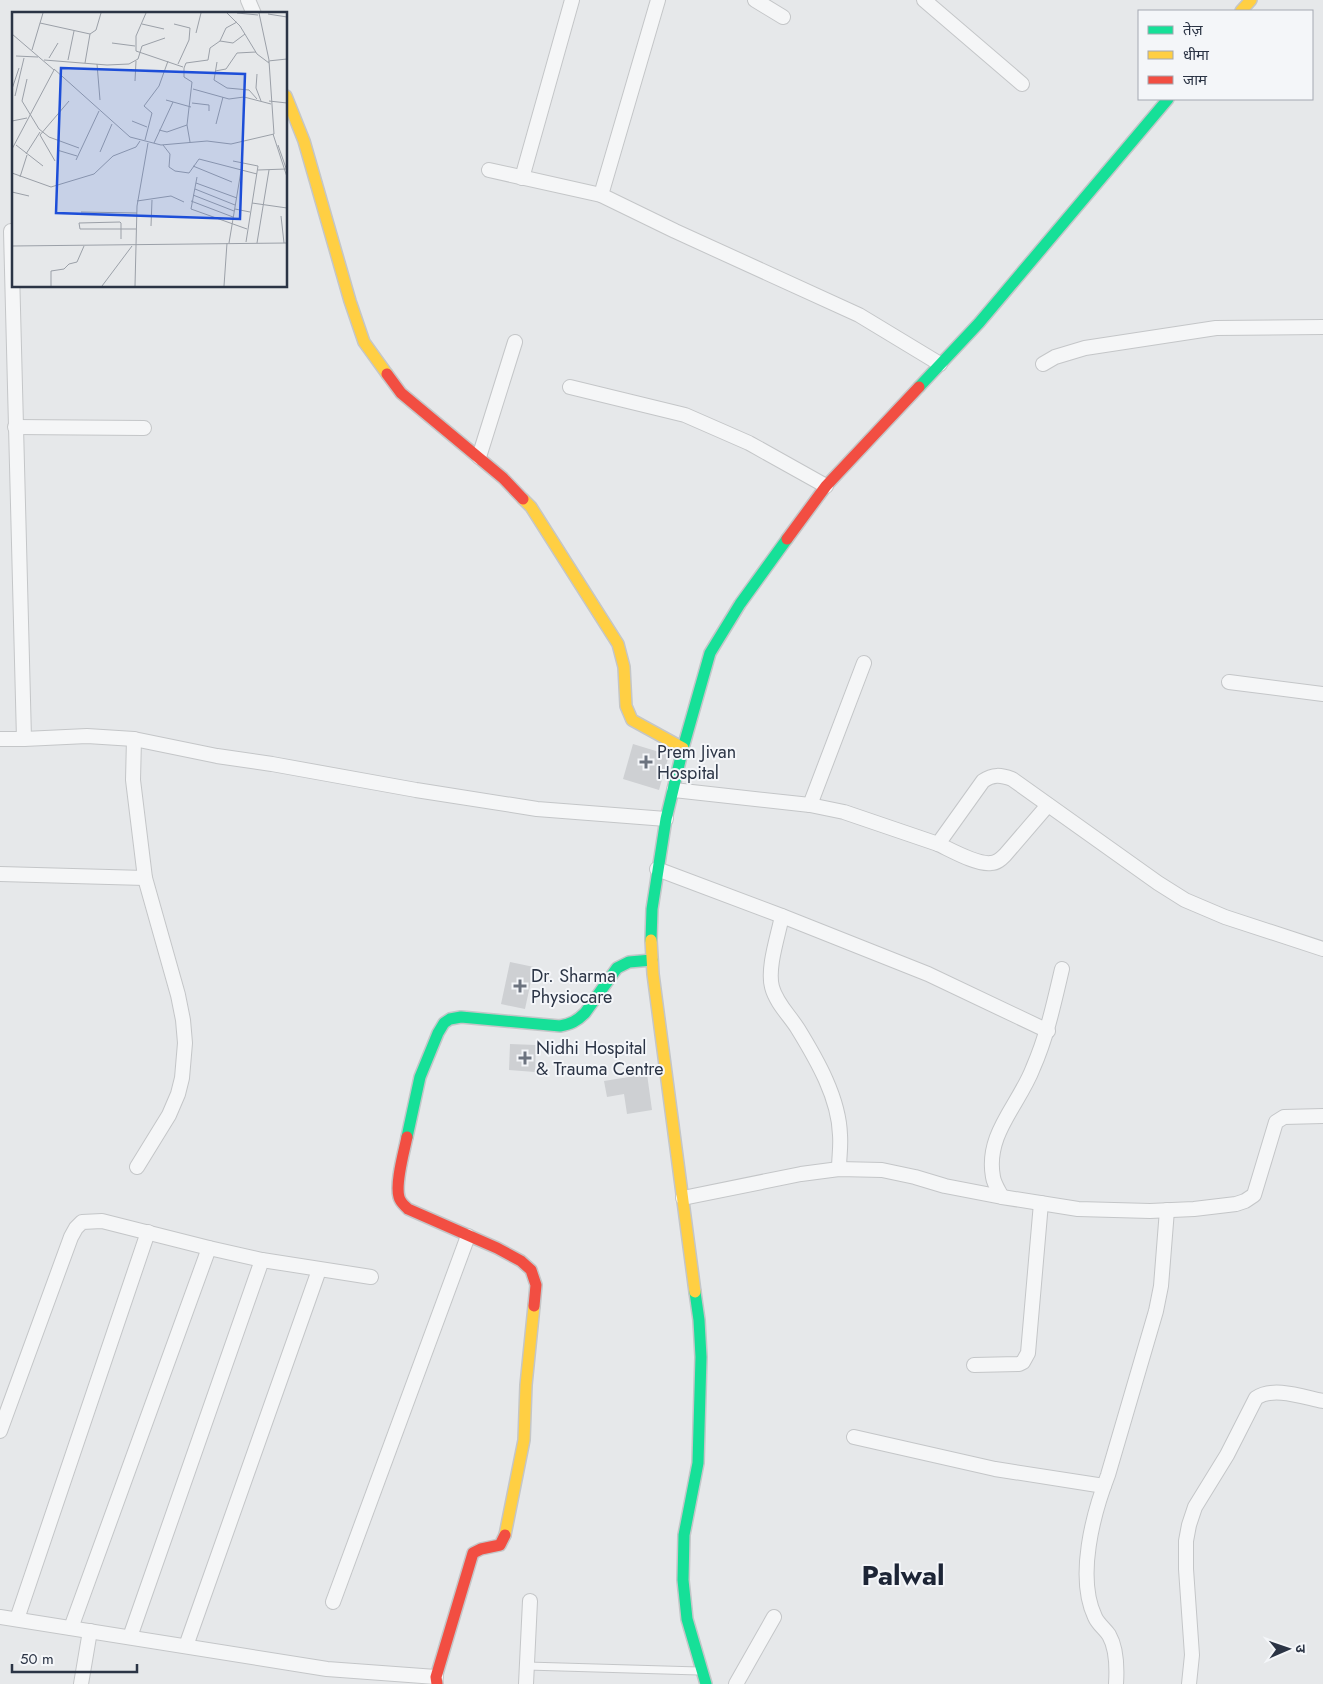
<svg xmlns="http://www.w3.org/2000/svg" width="1323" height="1684" font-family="Jost,'Noto Sans Devanagari',sans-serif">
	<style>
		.building { fill: #ced0d3 }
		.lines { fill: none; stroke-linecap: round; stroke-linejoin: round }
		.lane-casing { stroke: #c4c6c8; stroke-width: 9 }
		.street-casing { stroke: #c4c6c8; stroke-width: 16 }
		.fast-casing { stroke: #c4c6c8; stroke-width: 14 }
		.slow-casing { stroke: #c4c6c8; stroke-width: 14 }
		.jam-casing { stroke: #c4c6c8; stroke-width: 14 }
		.lane { stroke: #f5f6f7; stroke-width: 7 }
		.street { stroke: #f5f6f7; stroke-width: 14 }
		.fast { stroke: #16e098; stroke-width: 11 }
		.slow { stroke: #ffcf43; stroke-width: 11 }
		.jam { stroke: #f24e42; stroke-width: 11 }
		.poi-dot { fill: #6c737f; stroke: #f4f6f9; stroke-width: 2 }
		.labels { text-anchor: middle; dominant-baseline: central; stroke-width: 4; stroke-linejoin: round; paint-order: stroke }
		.poi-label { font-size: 18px; fill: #2b3445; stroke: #f4f6f9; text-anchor: start }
		.town-label { font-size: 28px; font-weight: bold; fill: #1d2536; stroke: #f4f6f9 }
		.inset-road { fill: none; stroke: #9ba0a8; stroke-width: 1 }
		.view { fill: #1d4ed8; fill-opacity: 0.15; stroke: #1d4ed8; stroke-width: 2.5 }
		.inset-edge { fill: none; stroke: #2b3445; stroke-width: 2.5 }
	</style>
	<rect width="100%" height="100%" fill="#e6e8ea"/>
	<g class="building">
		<polygon points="633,744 669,755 659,790 623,779"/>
		<polygon points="510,962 534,967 525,1009 501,1004"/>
		<polygon points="510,1044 536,1045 535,1072 509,1070"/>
		<polygon points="647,1074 652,1110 627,1114 624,1094 607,1097 604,1081"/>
	</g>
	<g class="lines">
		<g class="lane-casing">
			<polyline id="lane" points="527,1666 699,1671"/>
		</g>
		<g class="street-casing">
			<g id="street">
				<polyline points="248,0 254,14"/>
				<polyline points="755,0 783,17"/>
				<polyline points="924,0 1022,84"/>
				<polyline points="489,170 601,195 675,231 859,315 940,364"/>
				<polyline points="522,178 572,0"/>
				<polyline points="601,195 658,0"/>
				<polyline points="11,231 24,739"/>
				<polyline points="1043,364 1055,357 1085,348 1216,328 1323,327"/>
				<polyline points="570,387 685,415 749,443 826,486"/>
				<polyline points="15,427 144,428"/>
				<polyline points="479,457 515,342"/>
				<polyline points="1229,682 1323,694"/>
				<polyline points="0,739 24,739 87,736 134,739 217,756 272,764 416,790 537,809 666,819"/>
				<polyline points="134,739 133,780 145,878 178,995 183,1020 185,1043 182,1078 178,1094 169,1115 137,1167"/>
				<path d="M674,790L810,805L844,812L938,844L983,781C993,774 1001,775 1012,779L1158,883L1185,900L1225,917L1323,949"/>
				<polyline points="810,805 864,663"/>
				<path d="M938,844C951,850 977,865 991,863C997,863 1001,859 1005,855L1048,805"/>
				<polyline points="657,869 782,916 928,974 1048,1031"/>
				<polyline points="0,874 145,878"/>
				<path d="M782,916C778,936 767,968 772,987C776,1003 790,1016 798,1029C817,1060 839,1098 840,1135C841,1146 839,1158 839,1169"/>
				<path d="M1002,1197C999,1191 994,1184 993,1177C985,1134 1019,1105 1033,1068C1047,1036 1054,1003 1062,969"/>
				<polyline points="683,1198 801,1174 839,1169 882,1170 915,1177 945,1186 1002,1197 1078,1209 1150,1211 1194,1209 1236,1204 1245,1201 1254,1195 1276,1122 1284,1117 1323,1116"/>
				<polyline points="974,1365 1019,1364 1023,1362 1028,1353 1041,1203"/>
				<polyline points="0,1431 71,1237 76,1228 82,1222 102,1221 209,1248 262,1260 371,1277"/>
				<polyline points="854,1437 995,1469 1104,1486"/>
				<polyline points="333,1602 468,1236"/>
				<polyline points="0,1617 327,1669 436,1677"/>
				<polyline points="17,1619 148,1232"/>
				<polyline points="71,1628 209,1248"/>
				<polyline points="130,1637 262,1260"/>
				<polyline points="186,1646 319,1270"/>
				<polyline points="81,1684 90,1631"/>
				<polyline points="526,1684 530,1601"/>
				<polyline points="736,1684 774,1617"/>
				<path d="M1116,1684C1117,1669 1117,1649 1109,1635C1105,1629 1098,1624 1095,1617C1076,1577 1093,1514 1108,1475L1156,1311L1161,1286L1167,1210"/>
				<path d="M1189,1684L1192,1655L1186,1569V1541L1189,1525L1195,1507L1227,1455L1256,1398C1273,1386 1303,1397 1323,1401"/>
			</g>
		</g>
		<g class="fast-casing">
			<g id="fast">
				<polyline points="919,387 979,323 1168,99"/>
				<polyline points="651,940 652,909 666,819 683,748 710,653 740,604 787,539"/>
				<path d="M407,1137L420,1077L438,1033L444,1023L450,1019L461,1017L560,1026C571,1024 577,1021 585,1013L617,968L629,962L652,960"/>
				<polyline points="695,1292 699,1320 701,1357 698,1463 684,1535 683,1580 687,1619 706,1684"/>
			</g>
		</g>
		<g class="slow-casing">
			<g id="slow">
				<polyline points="1241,11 1251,0"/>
				<polyline points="286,96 304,141 350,301 364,342 387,374"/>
				<polyline points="523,499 531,507 618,644 624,667 626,706 632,720 683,748"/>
				<polyline points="651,940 653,974 695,1292"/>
				<polyline points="505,1535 524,1440 526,1385 534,1306"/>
			</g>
		</g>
		<g class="jam-casing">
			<g id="jam">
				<polyline points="387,374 401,393 503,478 523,499"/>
				<polyline points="787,539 826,486 919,387"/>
				<path d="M407,1137C404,1152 395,1183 399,1197C400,1202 404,1205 408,1209L497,1248L521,1261L531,1270L536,1285L534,1306"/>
				<polyline points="437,1684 436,1677 473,1553 481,1549 500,1545 505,1535"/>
			</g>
		</g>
		<use href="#lane" class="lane"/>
		<use href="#street" class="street"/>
		<use href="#fast" class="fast"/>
		<use href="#slow" class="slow"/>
		<use href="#jam" class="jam"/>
	</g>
	<g class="poi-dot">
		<path d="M643.5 754.5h5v5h5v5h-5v5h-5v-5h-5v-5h5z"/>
		<path d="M517.5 978.5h5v5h5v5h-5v5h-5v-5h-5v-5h5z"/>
		<path d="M522.5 1050.5h5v5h5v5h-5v5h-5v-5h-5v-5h5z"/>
	</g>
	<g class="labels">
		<g class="poi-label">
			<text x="657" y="752">Prem Jivan<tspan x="657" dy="21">Hospital</tspan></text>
			<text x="531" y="976">Dr. Sharma<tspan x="531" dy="21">Physiocare</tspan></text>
			<text x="536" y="1048">Nidhi Hospital<tspan x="536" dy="21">&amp; Trauma Centre</tspan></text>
		</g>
		<g class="town-label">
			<text x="903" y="1575">Palwal</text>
		</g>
	</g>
	<g transform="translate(12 12)">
		<rect width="275" height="275" fill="#e6e8ea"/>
		<path class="inset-road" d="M134,1L124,24V39L171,55M215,1L228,14L245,42L257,51M225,1L246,3M247,1L257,48M256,2L275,5M28,11L78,22M130,12L152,17M162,12L178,16L177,28L166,52M184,21L189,1M0,22L42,58L0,137M208,29L221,31L233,22M100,31L123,34M20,38L31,1M4,44L26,45M37,46L46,31M32,48L95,53L117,52L126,47L130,34L153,26M56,48L62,19M256,49L275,47M205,50L202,68L215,76L237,78L245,87M73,51L78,22L84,18L89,1M85,52L88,88M42,57L118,125L149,133L195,129L219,132L262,122L257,49M203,59L214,57L225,41L244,40M245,62L244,76L249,89M15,67L10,89L27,117L37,125L67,136M123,69L124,49M0,77L7,56M181,77L217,87L232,85L259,92M3,84L12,46M154,88L179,95M257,89L275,91M180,91L197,93V99M0,109L15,106M120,109L135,115M204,112L211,85M147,118L155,120L175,113M261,122L275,165M133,128L140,101L132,94L147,74L156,49M178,130L175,113L180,70L172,65V56L174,51L196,48L198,36L208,29L214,16L225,10M142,131L161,90M4,133L31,154M151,133L158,142L157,155L163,159L177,161L187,147L245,162M266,133L275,159M45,138L65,144M88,140L100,112M14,142L28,120M64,148L87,99M43,149L28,123L57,89M221,149L246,154L234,230M181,154L220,170M246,158L274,157M0,161L39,175L82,162L101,144L124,135L128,129M8,165L15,143M185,165L179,197L235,217M184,171L225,186M183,177L223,193M0,180L17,184M181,183L222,199M125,189L159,184L172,190M179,189L221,205M240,191L275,196M223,197L238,200M69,200L125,201M269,204L272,231M139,214L140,188M109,227V211L108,210L67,211L68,217H124M217,231L229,159M245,231L257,158M0,234L275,231M39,274V259L52,257L57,252L65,250L72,234M90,274L120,234M123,274L125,194L136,131M212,274L215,231"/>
		<path class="view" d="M49,56L233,62L228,207L44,201Z"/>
		<rect width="275" height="275" class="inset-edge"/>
	</g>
	<rect x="1138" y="10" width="175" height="90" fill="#f4f6f9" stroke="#a4a8b1"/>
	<rect x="1148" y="26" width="25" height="8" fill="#16e098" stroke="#a4a8b1"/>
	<text x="1183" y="35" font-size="15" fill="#2b3445">तेज़</text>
	<rect x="1148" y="51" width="25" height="8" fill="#ffcf43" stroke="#a4a8b1"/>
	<text x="1183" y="60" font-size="15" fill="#2b3445">धीमा</text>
	<rect x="1148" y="76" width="25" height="8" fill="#f24e42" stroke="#a4a8b1"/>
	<text x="1183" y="85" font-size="15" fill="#2b3445">जाम</text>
	<g transform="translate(1288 1649) rotate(88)" stroke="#f4f6f9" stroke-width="4" paint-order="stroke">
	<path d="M0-4L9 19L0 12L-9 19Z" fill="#2b3445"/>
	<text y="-8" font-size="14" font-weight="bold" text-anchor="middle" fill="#2b3445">उ</text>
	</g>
	<path d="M12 1664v8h125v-8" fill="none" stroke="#2b3445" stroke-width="2.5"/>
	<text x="20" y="1664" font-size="15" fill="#2b3445" stroke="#f4f6f9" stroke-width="4" paint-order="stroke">50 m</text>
</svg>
